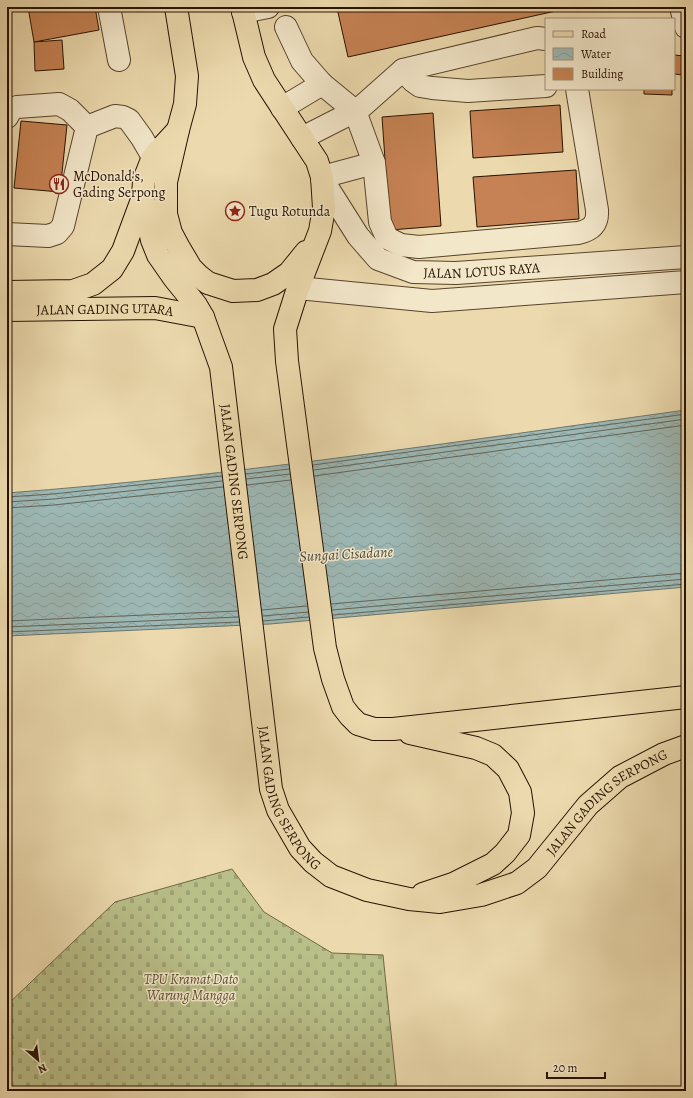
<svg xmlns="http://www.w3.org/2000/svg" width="693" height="1098" font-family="Alegreya,serif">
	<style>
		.cemetery { fill: url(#cemetery-stones); stroke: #706844 }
		.water { fill: url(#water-waves); stroke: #6e766d }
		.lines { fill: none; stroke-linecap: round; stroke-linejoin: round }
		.shore { stroke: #62655a; stroke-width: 1 }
		.building { fill: #c68254; stroke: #271200 }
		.minor-casing { stroke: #58442c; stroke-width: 24 }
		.major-casing { stroke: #271200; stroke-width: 24 }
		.minor { stroke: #f3e7ca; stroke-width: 22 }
		.major { stroke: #ecdaae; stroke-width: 22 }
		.labels { text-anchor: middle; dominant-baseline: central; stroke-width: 3; stroke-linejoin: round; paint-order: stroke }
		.poi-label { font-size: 14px; fill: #271200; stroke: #f3e7ca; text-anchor: start }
		.street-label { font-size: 14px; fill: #271200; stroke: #f3e7ca }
		.park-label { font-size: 14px; font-style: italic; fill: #5a4f30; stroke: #f3e7ca }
		.water-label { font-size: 15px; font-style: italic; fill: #504c3f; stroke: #f3e7ca }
	</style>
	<defs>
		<pattern id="cemetery-stones" width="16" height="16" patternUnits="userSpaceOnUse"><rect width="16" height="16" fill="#b9bf89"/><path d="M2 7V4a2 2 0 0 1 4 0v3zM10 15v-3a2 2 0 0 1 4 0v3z" fill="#9fa374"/></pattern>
		<pattern id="water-waves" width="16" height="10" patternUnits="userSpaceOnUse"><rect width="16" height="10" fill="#9db8b5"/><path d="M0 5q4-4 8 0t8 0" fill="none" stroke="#879d9a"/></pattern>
	</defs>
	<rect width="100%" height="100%" fill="#ecdaae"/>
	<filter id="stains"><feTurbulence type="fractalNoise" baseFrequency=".005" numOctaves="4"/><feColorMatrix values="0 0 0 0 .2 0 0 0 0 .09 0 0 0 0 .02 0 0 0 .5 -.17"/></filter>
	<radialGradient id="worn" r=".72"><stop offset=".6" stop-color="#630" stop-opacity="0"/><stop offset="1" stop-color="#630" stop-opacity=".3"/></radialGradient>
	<polygon class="cemetery" points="232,869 264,912 332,953 383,955 397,1091 7,1091 7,1005 115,902"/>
	<path class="water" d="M686,410V587L270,624L7,636V493C234,476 460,441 686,410Z"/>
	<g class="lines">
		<g class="shore">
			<polyline points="313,465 686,414"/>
			<polyline points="314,470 686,419"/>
			<polyline points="246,474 289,469"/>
			<polyline points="314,476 686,425"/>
			<polyline points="246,479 290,474"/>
			<polyline points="247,485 291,480"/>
			<polyline points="7,497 53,494 222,476"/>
			<polyline points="7,502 54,499 222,481"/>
			<polyline points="7,508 54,505 223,487"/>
			<polyline points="331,604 686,573"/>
			<polyline points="262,610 307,606"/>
			<polyline points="332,610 686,579"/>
			<polyline points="333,615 686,584"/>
			<polyline points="263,616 308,612"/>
			<polyline points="7,621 238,611"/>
			<polyline points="263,621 309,617"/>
			<polyline points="7,627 238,617"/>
			<polyline points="7,632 239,622"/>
		</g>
	</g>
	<g class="building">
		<polygon points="28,7 95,7 99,30 34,42"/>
		<polygon points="340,7 565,7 565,9 348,57 337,8"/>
		<polygon points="62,40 64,69 35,71 34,42"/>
		<polygon points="674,55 685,56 683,75 674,74"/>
		<polygon points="644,89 672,89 672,95 644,94"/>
		<polygon points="560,105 563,152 473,158 470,111"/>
		<polygon points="433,113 441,226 390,230 382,117"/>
		<polygon points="21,121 67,125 60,192 14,188"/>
		<polygon points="576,170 579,219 477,227 473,177"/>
	</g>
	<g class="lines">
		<g class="minor-casing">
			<g id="minor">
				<polyline points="109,7 119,60"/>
				<polyline points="681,7 686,27"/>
				<polyline points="243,12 268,7"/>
				<path d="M286,27L302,61L322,84L355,111L374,163L380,222L387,238L401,245L419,247L578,233C592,230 598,224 597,210L577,89"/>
				<polyline points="403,70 413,81 420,86 432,88 468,91 546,86"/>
				<polyline points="282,108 322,84"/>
				<polyline points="7,117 11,110 17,107 59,104 70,110 87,127"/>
				<polyline points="302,138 359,109 403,70 537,38 546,39"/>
				<polyline points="322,177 374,163"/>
				<path id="s1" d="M322,179L358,236L378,259L413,272L456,273L686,257"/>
				<polyline points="7,234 48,236 57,233 63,226 87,127 115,116 123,117 129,120 142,138 153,157"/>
				<polyline points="298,288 432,301 686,282"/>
			</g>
		</g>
		<g class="major-casing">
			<g id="major">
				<polyline points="176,7 187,76 185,104 178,130 166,182 166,214 171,233 178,246 191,268 199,276 208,283 233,291 257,290 273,284 289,273 306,252"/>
				<polyline points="242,7 254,57 264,80 317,161 322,177 324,208 320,231 298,288 285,329 287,361 325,648 333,679 343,707 350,716 358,724 374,729 393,729 686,697"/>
				<path id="s2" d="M178,130L153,157L144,180L143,197L152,240L158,255L174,278L196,305L203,317L221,367L271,789L278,810L300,848L313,862L331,876L367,890L409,899L440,902L481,895L517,883L537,868L588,805L620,777L664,754L686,746"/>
				<polyline points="7,292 73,291 93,284 112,269 123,251 143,197"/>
				<path id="s3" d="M7,310L155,308L203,317"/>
				<polyline points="410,733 476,748 493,755 508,769 520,792 523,813 519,835 505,853 493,864 453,884 423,894"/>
			</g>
		</g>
		<use href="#minor" class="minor"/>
		<use href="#major" class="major"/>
	</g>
	<defs>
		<g id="restaurant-ring" transform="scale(1)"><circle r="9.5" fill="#f3e7ca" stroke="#8f2418" stroke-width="1.5"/><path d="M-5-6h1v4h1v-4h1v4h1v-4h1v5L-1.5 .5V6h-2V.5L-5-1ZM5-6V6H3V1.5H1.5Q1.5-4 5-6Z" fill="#8f2418"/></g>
		<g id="sight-ring" transform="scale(1)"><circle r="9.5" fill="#f3e7ca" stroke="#8f2418" stroke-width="1.5"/><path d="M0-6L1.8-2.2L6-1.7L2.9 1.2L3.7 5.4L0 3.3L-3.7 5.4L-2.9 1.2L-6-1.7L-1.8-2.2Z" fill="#8f2418"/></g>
	</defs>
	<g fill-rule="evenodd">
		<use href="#restaurant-ring" x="59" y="184"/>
		<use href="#sight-ring" x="235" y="211"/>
	</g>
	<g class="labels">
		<g class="poi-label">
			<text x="73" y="176">McDonald's,<tspan x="73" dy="16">Gading Serpong</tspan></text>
			<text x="249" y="211">Tugu Rotunda</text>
		</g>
		<g class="street-label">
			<text stroke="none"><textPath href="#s1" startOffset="204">JALAN LOTUS RAYA</textPath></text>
			<text stroke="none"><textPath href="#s3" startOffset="98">JALAN GADING UTARA</textPath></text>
			<text stroke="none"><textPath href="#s2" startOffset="384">JALAN GADING SERPONG</textPath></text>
			<text stroke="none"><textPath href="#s2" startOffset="708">JALAN GADING SERPONG</textPath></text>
			<text stroke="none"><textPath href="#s2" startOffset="1116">JALAN GADING SERPONG</textPath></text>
		</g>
		<g class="park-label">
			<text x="191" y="979">TPU Kramat Dato<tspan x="191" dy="16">Warung Mangga</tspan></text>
		</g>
		<g class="water-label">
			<text transform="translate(346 554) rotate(-3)">Sungai Cisadane</text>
		</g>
	</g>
	<rect width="693" height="1098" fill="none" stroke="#ecdaae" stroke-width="24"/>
	<rect x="8" y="8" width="677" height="1082" fill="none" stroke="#271200" stroke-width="2"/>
	<rect x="12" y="12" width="669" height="1074" fill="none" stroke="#271200"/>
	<rect x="545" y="18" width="130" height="72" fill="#f3e7ca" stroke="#a19279"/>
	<rect x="553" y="31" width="20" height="6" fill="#ecdaae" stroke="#a19279"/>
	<text x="581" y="38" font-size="12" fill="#271200">Road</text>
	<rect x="553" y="48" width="20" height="12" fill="url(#water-waves)" stroke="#a19279"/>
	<text x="581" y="58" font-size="12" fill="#271200">Water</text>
	<rect x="553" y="68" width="20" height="12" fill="#c68254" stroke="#a19279"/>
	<text x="581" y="78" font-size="12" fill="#271200">Building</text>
	<g transform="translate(38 1060) rotate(152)" stroke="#f3e7ca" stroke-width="3" paint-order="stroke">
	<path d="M0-3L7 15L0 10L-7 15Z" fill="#271200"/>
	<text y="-6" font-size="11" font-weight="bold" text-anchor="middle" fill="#271200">N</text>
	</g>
	<path d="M547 1072v6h58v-6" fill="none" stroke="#271200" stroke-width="2"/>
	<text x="553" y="1072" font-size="12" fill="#271200" stroke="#f3e7ca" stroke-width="3" paint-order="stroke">20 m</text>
	<rect width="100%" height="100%" filter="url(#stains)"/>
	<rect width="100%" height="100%" fill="url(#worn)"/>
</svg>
